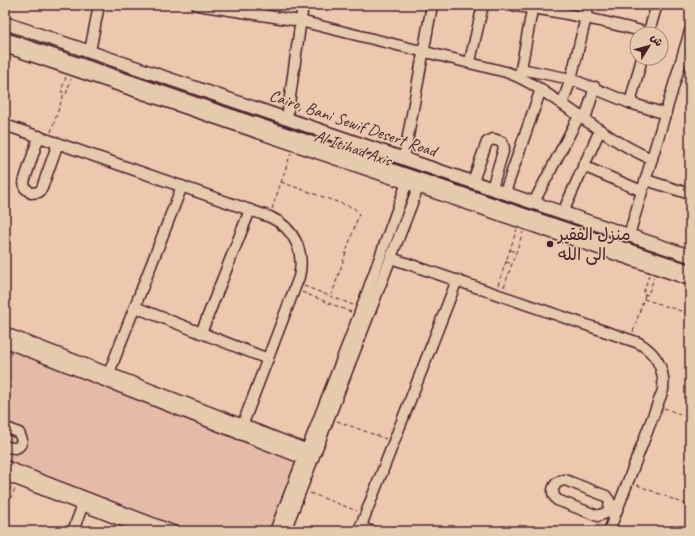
<svg xmlns="http://www.w3.org/2000/svg" width="695" height="536" font-family="Caveat,'Playpen Sans Arabic',sans-serif">
	<style>
		.built { fill: #e4bba6 }
		.lines { fill: none; stroke-linecap: round; stroke-linejoin: round }
		.minor-casing { stroke: #4a1f2b; stroke-width: 13 }
		.major-casing { stroke: #4a1f2b; stroke-width: 15 }
		.path { stroke: #4a1f2b; stroke-width: 1; stroke-dasharray: 4 3; stroke-linecap: butt }
		.minor { stroke: #e6caad; stroke-width: 10 }
		.major { stroke: #e6caad; stroke-width: 12 }
		.poi-dot { fill: #4a1f2b; stroke: #e6caad; stroke-width: 1.5 }
		.labels { text-anchor: middle; dominant-baseline: central; stroke-width: 3; stroke-linejoin: round; paint-order: stroke }
		.street-label { font-size: 17px; fill: #4a1f2b; stroke: #e6caad }
		.poi-label { font-size: 17px; fill: #4a1f2b; stroke: #e6caad; text-anchor: start }
	</style>
	<rect width="100%" height="100%" fill="#ecc8ae"/>
	<filter id="ink" filterUnits="userSpaceOnUse"><feTurbulence type="fractalNoise" baseFrequency=".025" numOctaves="2"/><feDisplacementMap in="SourceGraphic" scale="8" xChannelSelector="R" yChannelSelector="G"/><feConvolveMatrix kernelMatrix="1 2 1 2 8 2 1 2 1" color-interpolation-filters="sRGB"/></filter>
	<g filter="url(#ink)">
		<polygon class="built" points="5,338 308,455 279,531 159,531 5,471"/>
		<g class="lines">
			<g class="minor-casing">
				<g id="minor">
					<path d="M197,5L300,21L506,72C527,79 544,92 562,104C591,124 619,145 652,159"/>
					<path d="M507,5C556,10 602,21 649,33"/>
					<polyline points="5,6 5,5"/>
					<polyline points="648,34 657,5"/>
					<polyline points="5,38 690,270"/>
					<polyline points="5,47 690,280"/>
					<polyline points="90,51 99,5"/>
					<polyline points="470,61 483,5"/>
					<polyline points="521,69 571,79 630,103 666,114"/>
					<polyline points="520,74 533,5"/>
					<polyline points="630,103 642,58"/>
					<polyline points="562,104 571,79 589,5"/>
					<polyline points="287,118 303,5"/>
					<polyline points="585,119 595,87"/>
					<path d="M5,125L270,217C294,228 305,251 299,277L239,434"/>
					<polyline points="39,136 24,182 25,188 31,193 39,192 42,188 58,143"/>
					<polyline points="404,158 432,5"/>
					<polyline points="583,166 642,191"/>
					<polyline points="646,180 690,194"/>
					<polyline points="473,181 487,142 493,139 502,142 504,148 492,188"/>
					<polyline points="505,192 541,89"/>
					<polyline points="534,202 579,116"/>
					<polyline points="563,212 600,130"/>
					<polyline points="629,235 690,31"/>
					<path d="M391,258L639,343C657,354 665,370 663,390L609,531"/>
					<polyline points="135,307 268,359"/>
					<polyline points="5,333 313,452"/>
					<polyline points="201,333 250,210"/>
					<polyline points="5,342 309,461"/>
					<polyline points="107,378 182,186"/>
					<path d="M5,427L19,433L22,440C20,450 13,449 5,446"/>
					<polyline points="5,466 173,531"/>
					<polyline points="5,475 148,531"/>
					<path d="M565,480L606,496L610,502L608,512L598,516L557,500C549,491 554,481 565,480Z"/>
					<polyline points="360,527 371,531"/>
					<polyline points="73,531 85,499"/>
					<polyline points="275,531 359,315 409,177"/>
					<polyline points="285,531 421,180"/>
					<polyline points="359,531 457,280"/>
				</g>
			</g>
			<g class="major-casing">
				<polyline id="major" points="5,23 690,256"/>
			</g>
			<g class="path">
				<polyline points="66,77 61,91 66,94 71,79"/>
				<polyline points="51,132 64,93"/>
				<polyline points="281,182 354,208 359,214 331,297"/>
				<polyline points="272,209 291,153"/>
				<polyline points="510,250 516,252"/>
				<polyline points="506,262 512,264"/>
				<polyline points="649,275 643,294 648,295 654,278"/>
				<polyline points="498,285 517,229"/>
				<polyline points="304,286 353,305"/>
				<polyline points="504,287 523,232"/>
				<polyline points="302,292 351,312"/>
				<polyline points="644,299 690,314"/>
				<polyline points="633,332 645,295"/>
				<polyline points="664,408 690,418"/>
				<polyline points="337,421 386,439"/>
				<polyline points="637,485 690,506"/>
				<polyline points="11,487 6,501 9,502 15,489"/>
				<polyline points="310,493 357,511"/>
				<polyline points="5,507 7,502"/>
			</g>
			<use href="#minor" class="minor"/>
			<use href="#major" class="major"/>
		</g>
	</g>
	<circle class="poi-dot" cx="550" cy="244" r="4"/>
	<g class="labels">
		<g class="street-label">
			<text transform="translate(353 123) rotate(19)">Cairo, Bani Sewif Desert Road</text>
			<text transform="translate(353 148) rotate(19)">Al Itihad Axis</text>
		</g>
		<g class="poi-label">
			<text x="558" y="234">منزل الفقير<tspan x="558" dy="20">الى الله</tspan></text>
		</g>
	</g>
	<rect width="695" height="536" fill="none" stroke="#e6caad" stroke-width="20"/>
	<rect x="10" y="10" width="675" height="516" fill="none" stroke="#4a1f2b" stroke-width="1.5" filter="url(#ink)"/>
	<g transform="translate(649 46) rotate(53)"><circle r="19" fill="#e6caad" stroke="#a88679"/>
	<path d="M0-3L7 15L0 10L-7 15Z" fill="#4a1f2b"/>
	<text y="-6" font-size="11" font-weight="bold" text-anchor="middle" fill="#4a1f2b">ش</text>
	</g>
</svg>
